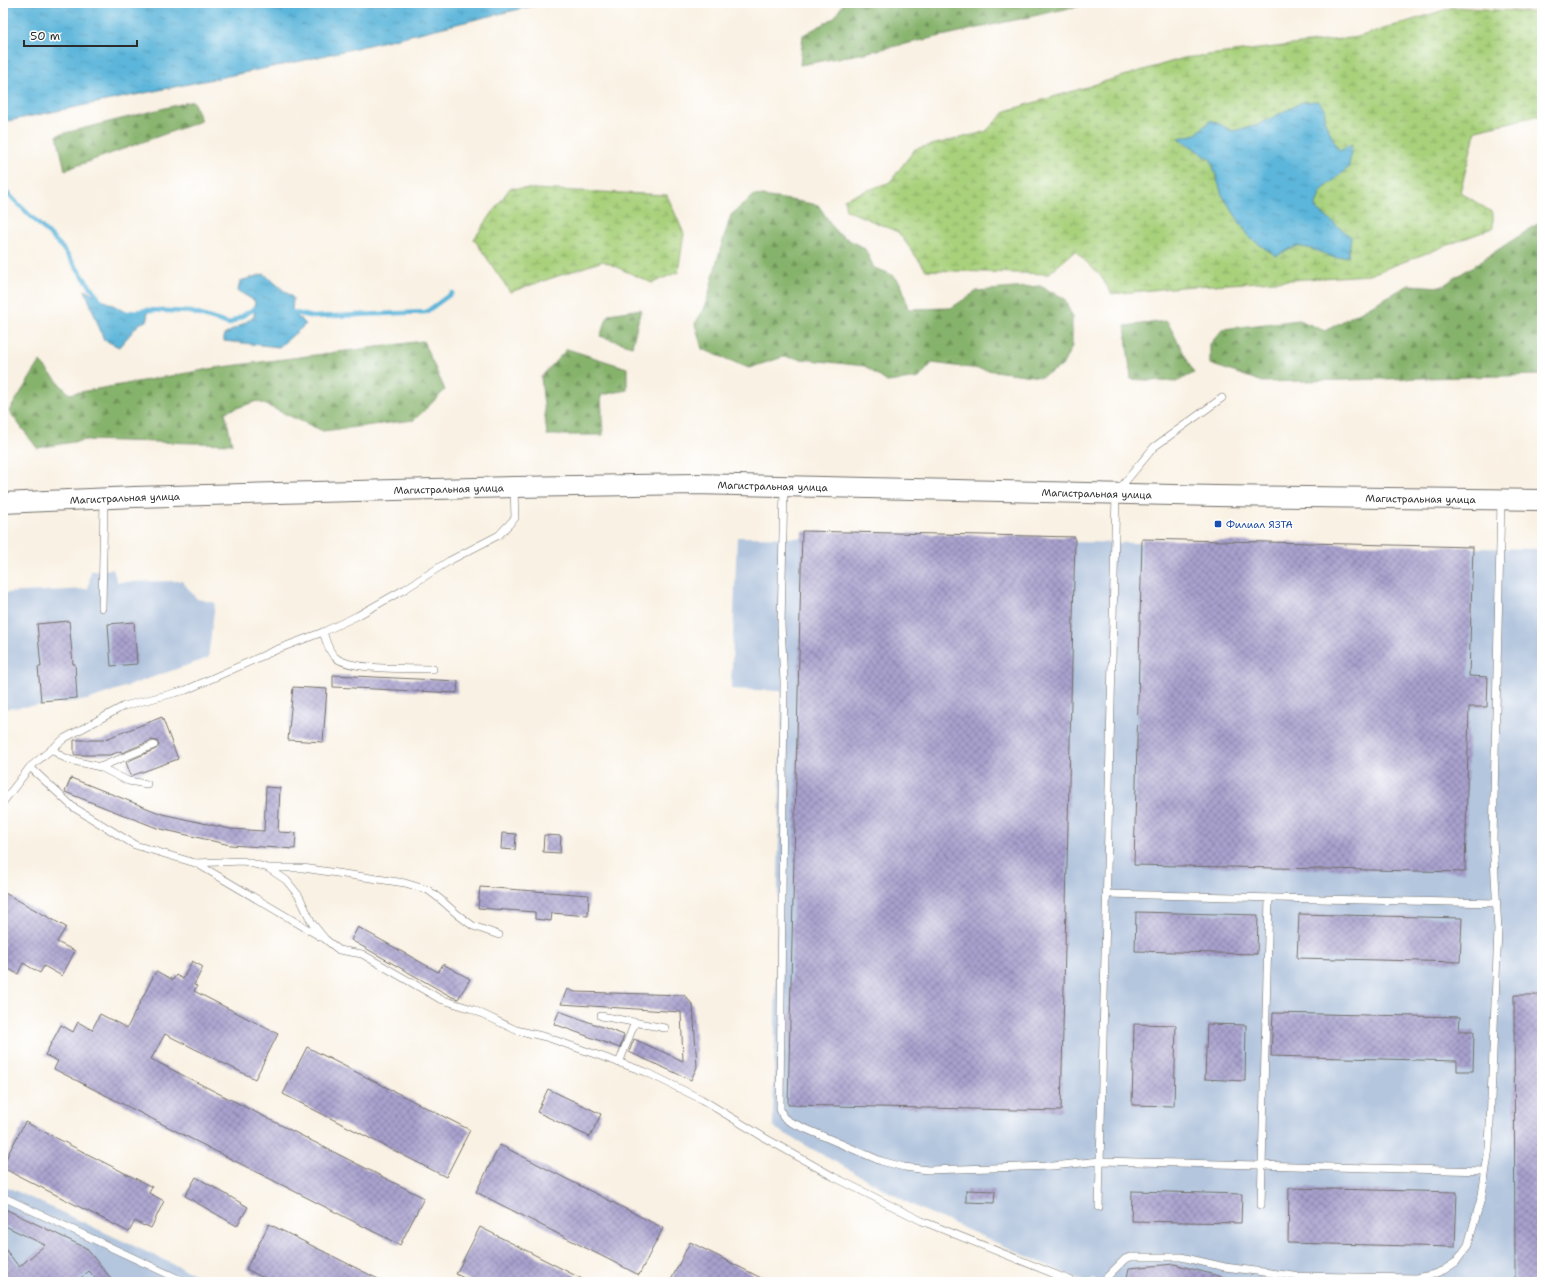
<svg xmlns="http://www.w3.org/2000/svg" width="1545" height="1285" font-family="'Shantell Sans',sans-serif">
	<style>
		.industrial { fill: #b4c6de }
		.forest { fill: url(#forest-firs); stroke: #586f4c }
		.wetland { fill: url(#wetland-marsh); stroke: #6a7e54 }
		.water { fill: url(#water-ripples); stroke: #447082 }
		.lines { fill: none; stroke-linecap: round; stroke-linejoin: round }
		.stream { stroke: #5cb5da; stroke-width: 4.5 }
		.building { fill: url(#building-cross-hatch) }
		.lane-casing { stroke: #73706b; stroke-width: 8 }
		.secondary-casing { stroke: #73706b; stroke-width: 22 }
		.lane { stroke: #fff; stroke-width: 7 }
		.secondary { stroke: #fff; stroke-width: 20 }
		.rail { stroke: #2b2b2b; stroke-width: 3; stroke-dasharray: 6 3; stroke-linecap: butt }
		.transit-dot { fill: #1a4fb4; stroke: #fff; stroke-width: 1.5 }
		.labels { text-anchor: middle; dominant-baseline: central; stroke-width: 3; stroke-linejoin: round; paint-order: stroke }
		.street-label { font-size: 10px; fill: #2b2b2b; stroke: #fff }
		.transit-label { font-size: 10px; fill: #164399; stroke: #fff; text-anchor: start }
	</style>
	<defs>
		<pattern id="forest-firs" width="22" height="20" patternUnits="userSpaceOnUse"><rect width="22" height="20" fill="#86b36c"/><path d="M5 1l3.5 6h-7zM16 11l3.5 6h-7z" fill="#6e9259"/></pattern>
		<pattern id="wetland-marsh" width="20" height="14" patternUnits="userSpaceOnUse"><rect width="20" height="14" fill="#a9d17c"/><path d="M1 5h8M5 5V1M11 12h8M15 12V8" fill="none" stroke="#8aaa66"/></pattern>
		<pattern id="water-ripples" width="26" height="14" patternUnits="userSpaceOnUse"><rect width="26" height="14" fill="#5cb5da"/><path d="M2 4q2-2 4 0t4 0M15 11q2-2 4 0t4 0" fill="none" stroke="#4c93b1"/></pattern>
		<pattern id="building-cross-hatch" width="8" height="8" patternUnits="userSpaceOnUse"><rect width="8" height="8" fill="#a8a1ce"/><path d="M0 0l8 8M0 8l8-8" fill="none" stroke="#8983a7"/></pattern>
	</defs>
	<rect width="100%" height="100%" fill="#fff"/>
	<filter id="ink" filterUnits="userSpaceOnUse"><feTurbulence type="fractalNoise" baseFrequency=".025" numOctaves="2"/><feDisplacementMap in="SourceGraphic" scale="8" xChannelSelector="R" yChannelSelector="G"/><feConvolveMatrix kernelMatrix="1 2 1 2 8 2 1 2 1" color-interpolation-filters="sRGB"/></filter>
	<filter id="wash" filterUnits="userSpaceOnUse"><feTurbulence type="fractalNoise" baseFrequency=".012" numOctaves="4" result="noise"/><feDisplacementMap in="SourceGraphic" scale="16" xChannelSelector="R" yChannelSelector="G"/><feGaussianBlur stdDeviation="0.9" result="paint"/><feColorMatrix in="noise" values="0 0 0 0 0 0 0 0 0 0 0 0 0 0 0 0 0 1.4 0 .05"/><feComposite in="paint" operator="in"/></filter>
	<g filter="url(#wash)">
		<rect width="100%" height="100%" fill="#f9f1e3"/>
		<g class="industrial">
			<polygon points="737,537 1542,549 1542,1282 1098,1282 1093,1278 1089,1282 1085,1282 916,1207 773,1127 782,691 731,689"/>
			<polygon points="113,569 117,582 182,581 197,599 215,603 208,658 87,700 3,709 3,593 88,589 91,571"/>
			<polygon points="3,1185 211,1282 3,1282"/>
		</g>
		<g class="forest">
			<polygon points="844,3 1093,3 859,54 800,65 803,35 834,18"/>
			<polygon points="193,101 201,121 65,170 57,135"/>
			<path d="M754,195L790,200L818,205L837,233L865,249L874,268C903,277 901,282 908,309L951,308L977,291L1040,286L1064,298L1072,316V346L1062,366L1041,377L932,363L919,378L887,382L865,366L783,357L749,368L702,349L695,324L706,305L718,257L731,215Z"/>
			<polygon points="1542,221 1542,375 1263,382 1210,364 1210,344 1223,329 1299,320 1325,331 1409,285 1441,287"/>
			<polygon points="641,309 632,346 600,336 609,314"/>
			<polygon points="1167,321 1194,373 1176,382 1131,379 1125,326"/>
			<polygon points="423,341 445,390 414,420 323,431 257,401 225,412 232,444 85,440 37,448 9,411 40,362 69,394 215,368"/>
			<polygon points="567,349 627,368 627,390 601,395 603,435 547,435 541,377"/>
		</g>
		<g class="wetland">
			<polygon points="1454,7 1542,13 1542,115 1476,130 1460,192 1493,213 1493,228 1369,275 1181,287 1112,294 1100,275 1075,251 1048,274 926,270 898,232 846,210 844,199 890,182 915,149 985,132 1006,111 1184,58 1358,37"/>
			<polygon points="510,188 667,195 684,234 678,272 652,283 603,261 510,292 474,239"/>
		</g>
		<g class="water">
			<polygon points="3,3 545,3 301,61 3,122"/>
			<polygon points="1318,101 1325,110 1324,120 1339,151 1352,144 1349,167 1321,191 1315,208 1351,237 1348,256 1335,258 1312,249 1297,246 1276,256 1250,238 1222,195 1211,160 1179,138 1196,134 1211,120 1233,131 1258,125 1302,102"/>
			<polygon points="264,274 293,298 292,312 306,324 279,347 224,341 224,335 254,317 255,301 238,291 240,281"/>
			<polygon points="85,290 128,313 147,310 148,320 139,324 119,347 104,340"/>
		</g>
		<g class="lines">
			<g class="stream">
				<polyline points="3,189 60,245 101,301"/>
				<polyline points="287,311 313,317 426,312 452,293"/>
				<polyline points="122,314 147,310 191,312 229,324 259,306"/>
			</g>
		</g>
		<g id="blocks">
			<g class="building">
				<polygon points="802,531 1075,537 1061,1111 788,1105"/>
				<polygon points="1142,539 1473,547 1469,676 1488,677 1487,707 1469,707 1465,872 1134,865"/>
				<polygon points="69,621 73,664 75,664 77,698 41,701 38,667 41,667 37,624"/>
				<polygon points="134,622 137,664 111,666 108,624"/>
				<polygon points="333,675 458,681 457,693 333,687"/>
				<polygon points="293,687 327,689 323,742 288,740"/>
				<polygon points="162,717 178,759 131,776 126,762 156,749 159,745 157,741 152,740 122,753 121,751 110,755 74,755 74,740 103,740"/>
				<polygon points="71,778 162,814 230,829 264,831 266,787 280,788 278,832 296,833 295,849 230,845 157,828 65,792"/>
				<polygon points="502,833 516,834 515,850 501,849"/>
				<polygon points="544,835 561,836 560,853 543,852"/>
				<polygon points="480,887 589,895 588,916 552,913 551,921 535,919 535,912 478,908"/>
				<polygon points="3,892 66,927 57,942 75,951 62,976 44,966 40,973 23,963 18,974 3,966"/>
				<polygon points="1136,912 1258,915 1257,954 1135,951"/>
				<polygon points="1299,914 1462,918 1460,962 1297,958"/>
				<polygon points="358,927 438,972 443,964 470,979 458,999 452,997 351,940"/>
				<polygon points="192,961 203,967 194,985 197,986 194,991 278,1034 255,1079 165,1034 151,1059 424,1198 400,1245 54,1069 58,1061 45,1055 61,1025 73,1032 78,1022 92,1030 100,1014 127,1028 156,971 173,980 176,975 183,979"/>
				<polygon points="567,989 575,992 684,995 693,1005 697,1067 691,1080 629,1052 634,1039 683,1061 681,1012 561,1004"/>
				<polygon points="1514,995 1542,995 1542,1282 1515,1282"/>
				<polygon points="559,1011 624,1035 620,1048 554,1024"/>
				<polygon points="1273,1013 1460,1017 1459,1031 1474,1031 1473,1071 1457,1071 1457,1061 1271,1056"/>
				<polygon points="1134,1024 1176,1025 1174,1106 1132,1105"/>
				<polygon points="1207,1024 1246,1025 1245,1081 1205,1079"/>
				<polygon points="307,1047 470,1130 446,1177 283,1094"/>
				<polygon points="548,1089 601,1114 590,1137 537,1112"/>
				<polygon points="25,1122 152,1187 149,1193 164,1201 151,1228 145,1225 144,1226 135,1221 129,1232 3,1168 3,1164"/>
				<polygon points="500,1145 663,1228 639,1275 476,1192"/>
				<polygon points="196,1177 248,1207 237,1226 185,1196"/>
				<polygon points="1289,1188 1457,1192 1455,1247 1288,1243"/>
				<polygon points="966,1190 995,1191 994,1203 966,1202"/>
				<polygon points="1132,1191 1242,1194 1241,1223 1131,1221"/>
				<polygon points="3,1208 86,1248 114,1282 98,1282 89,1271 76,1282 3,1282 3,1246 19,1267 45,1245 3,1225"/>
				<polygon points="269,1224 384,1282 272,1282 246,1269"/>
				<polygon points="480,1227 588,1282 472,1282 456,1274"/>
				<polygon points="690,1242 769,1282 670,1282"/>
				<polygon points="1174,1264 1226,1278 1225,1282 1126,1282 1129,1268"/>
			</g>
		</g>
	</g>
	<g filter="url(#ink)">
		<use href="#blocks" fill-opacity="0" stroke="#73706b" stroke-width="1"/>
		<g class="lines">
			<g class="lane-casing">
				<g id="lane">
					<polyline points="784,487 781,625 784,682 780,1109 783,1117 790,1122 881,1161 904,1167 928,1170 1053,1166 1100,1161 1485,1171"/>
					<polyline points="102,608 104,499"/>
					<path d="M323,632C326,640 328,651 335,657C350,671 411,668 433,669"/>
					<polyline points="52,749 61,756 70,760 100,767 128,781 147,784"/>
					<polyline points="30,767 73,807 135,845 195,863 243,861 268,868 286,880 299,896 312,923 325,939 339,950 362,954 440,999 472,1009 516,1030 546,1037 646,1072 701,1099 765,1138 834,1177 922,1221 1072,1281"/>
					<polyline points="100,767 154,745"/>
					<polyline points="3,802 30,767 65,738 124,706 186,690 278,649 323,632 357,616 405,589 449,561 499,535 515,518 514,489"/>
					<polyline points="196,863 321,937"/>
					<polyline points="269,868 303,868 405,883 428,890 440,899 457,914 473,926 499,935"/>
					<polyline points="1107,894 1496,903"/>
					<polyline points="601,1016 665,1028"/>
					<polyline points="619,1063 635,1022"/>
					<polyline points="3,1197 185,1282"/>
					<polyline points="1261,1205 1269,898"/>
					<polyline points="1099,1207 1116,493 1154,447 1222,398"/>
					<polyline points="1106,1278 1125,1259 1130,1257 1181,1257 1225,1267 1294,1276 1417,1278 1431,1275 1444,1270 1456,1262 1468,1245 1482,1195 1489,1148 1498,930 1493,840 1501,501"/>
				</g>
			</g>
			<g class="secondary-casing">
				<g id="secondary">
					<path id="s1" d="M3,503L134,497L316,492L514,487L695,484L1216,496L1542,500"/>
				</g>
			</g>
			<use href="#lane" class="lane"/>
			<use href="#secondary" class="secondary"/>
			<polyline class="rail" points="611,1278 619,1282"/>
		</g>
	</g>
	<rect class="transit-dot" x="1214" y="520" width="8" height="8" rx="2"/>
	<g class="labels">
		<g class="street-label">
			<text stroke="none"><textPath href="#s1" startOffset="770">Магистральная улица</textPath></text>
			<text stroke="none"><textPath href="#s1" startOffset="446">Магистральная улица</textPath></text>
			<text stroke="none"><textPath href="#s1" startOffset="1094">Магистральная улица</textPath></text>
			<text stroke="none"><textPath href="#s1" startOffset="122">Магистральная улица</textPath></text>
			<text stroke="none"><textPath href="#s1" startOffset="1418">Магистральная улица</textPath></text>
		</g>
		<g class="transit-label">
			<text x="1226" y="524">Филиал ЯЗТА</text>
		</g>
	</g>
	<rect width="1545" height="1285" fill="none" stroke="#fff" stroke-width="16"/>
	<path d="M24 40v6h113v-6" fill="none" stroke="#2b2b2b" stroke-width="2"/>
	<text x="30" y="40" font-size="12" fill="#2b2b2b" stroke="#ffffff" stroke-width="3" paint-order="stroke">50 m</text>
</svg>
